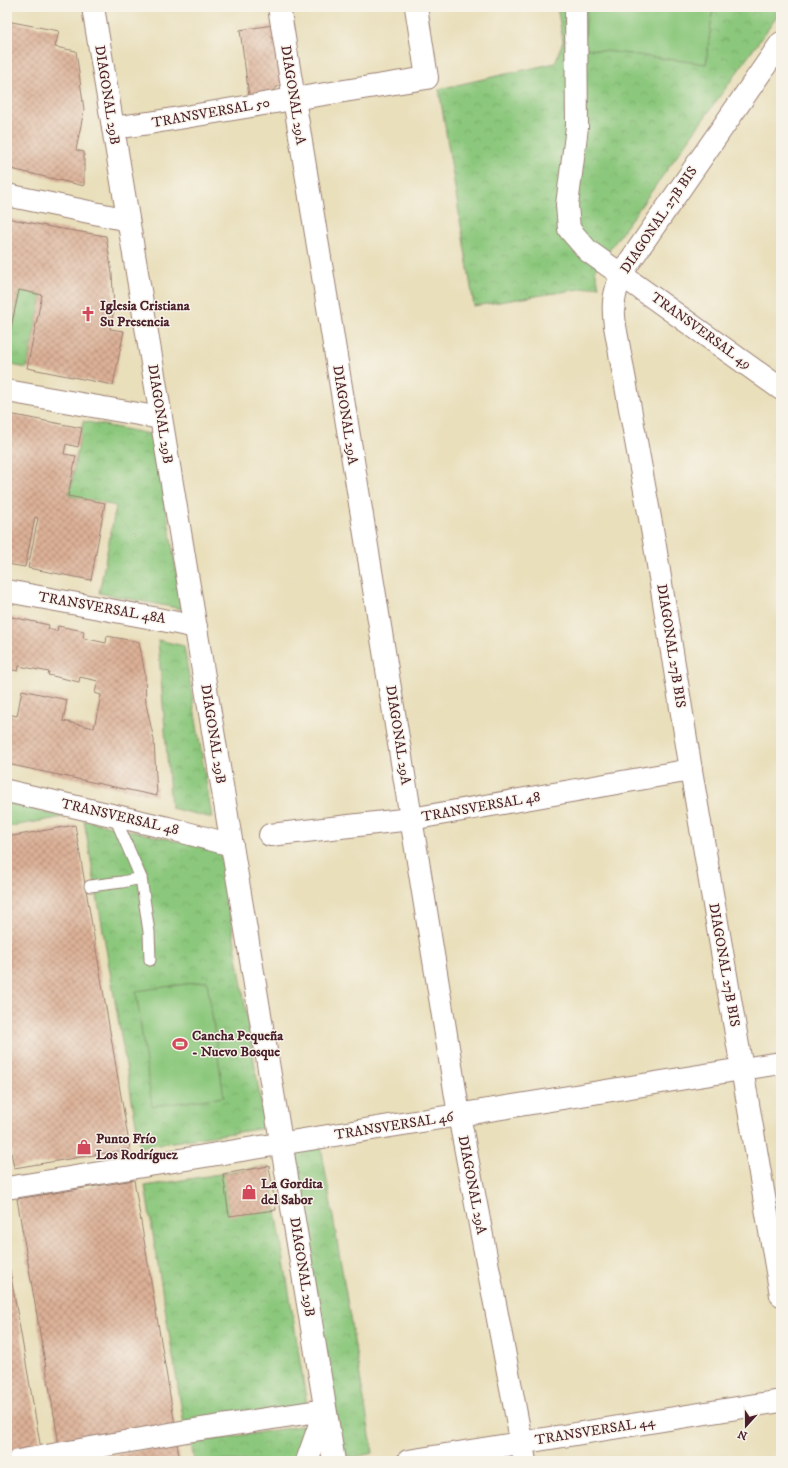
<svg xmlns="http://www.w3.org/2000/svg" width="788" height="1468" font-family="'IM FELL DW Pica',serif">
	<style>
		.grass { fill: url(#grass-tufts); stroke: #6a7354 }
		.park { fill: url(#park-crowns); stroke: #6a7354 }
		.pitch { fill: #8bc77c; stroke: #6a7354 }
		.building { fill: url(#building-cross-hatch) }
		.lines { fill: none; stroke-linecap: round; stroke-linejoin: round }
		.lane-casing { stroke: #9a7f73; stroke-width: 13 }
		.street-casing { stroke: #9a7f73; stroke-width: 24 }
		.secondary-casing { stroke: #9a7f73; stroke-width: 24 }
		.lane { stroke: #fff; stroke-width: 11 }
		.street { stroke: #fff; stroke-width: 22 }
		.secondary { stroke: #fff; stroke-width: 22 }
		.labels { text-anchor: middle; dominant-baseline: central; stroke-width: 3; stroke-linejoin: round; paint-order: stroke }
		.street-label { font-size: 14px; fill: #4a1f2b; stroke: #f7f3e8 }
		.poi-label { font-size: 14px; font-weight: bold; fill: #4a1f2b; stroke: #f7f3e8; text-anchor: start }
	</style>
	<defs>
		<pattern id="grass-tufts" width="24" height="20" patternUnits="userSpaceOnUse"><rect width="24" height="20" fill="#8bc77c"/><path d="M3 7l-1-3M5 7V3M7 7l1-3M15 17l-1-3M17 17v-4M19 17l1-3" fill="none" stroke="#79aa6b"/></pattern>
		<pattern id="park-crowns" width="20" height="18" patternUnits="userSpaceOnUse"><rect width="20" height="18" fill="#8bc77c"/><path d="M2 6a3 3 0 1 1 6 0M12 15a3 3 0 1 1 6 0" fill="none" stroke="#79aa6b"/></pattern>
		<pattern id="building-cross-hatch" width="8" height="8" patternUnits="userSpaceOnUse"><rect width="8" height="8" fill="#dcb096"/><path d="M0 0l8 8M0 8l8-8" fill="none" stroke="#b48f7b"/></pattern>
	</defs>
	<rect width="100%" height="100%" fill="#f7f3e8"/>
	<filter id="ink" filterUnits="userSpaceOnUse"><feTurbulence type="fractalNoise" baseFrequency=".025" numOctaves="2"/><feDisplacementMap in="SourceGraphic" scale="8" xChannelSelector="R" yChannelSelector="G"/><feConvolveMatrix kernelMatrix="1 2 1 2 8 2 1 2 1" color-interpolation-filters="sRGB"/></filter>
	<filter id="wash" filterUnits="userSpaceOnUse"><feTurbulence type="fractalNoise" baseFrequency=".012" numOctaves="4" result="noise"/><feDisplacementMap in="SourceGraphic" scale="16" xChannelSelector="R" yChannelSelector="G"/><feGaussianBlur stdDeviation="0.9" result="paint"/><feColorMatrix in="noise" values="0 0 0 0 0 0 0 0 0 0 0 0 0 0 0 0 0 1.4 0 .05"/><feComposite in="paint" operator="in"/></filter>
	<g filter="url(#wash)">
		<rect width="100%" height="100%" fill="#e9dfbb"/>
		<polygon class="grass" points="19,290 42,295 27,368 7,364 7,351"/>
		<g class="park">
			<polygon points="557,7 781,7 781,11 595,270 599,286 474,306 439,89 555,63 563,41"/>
			<polygon points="83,421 155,435 182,609 99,593 116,506 69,496"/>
			<polygon points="158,640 184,646 212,818 171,808"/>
			<polygon points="7,803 64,817 7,827"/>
			<polygon points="84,820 220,851 265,1128 140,1147"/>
			<polygon points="321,1146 373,1453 355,1457 348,1456 343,1450 293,1166 298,1151"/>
			<polygon points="269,1166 307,1405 184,1424 145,1186"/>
			<polygon points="308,1425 295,1461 194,1461 191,1443"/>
		</g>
		<g class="pitch">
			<polygon points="588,7 713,7 706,64 583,48"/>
			<polygon points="207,981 224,1097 152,1106 136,991"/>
		</g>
		<g id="blocks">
			<g class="building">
				<polygon points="7,21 59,31 55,47 76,51 84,110 76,150 84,152 84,186 7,168"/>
				<polygon points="273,25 283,83 269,93 249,96 240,30"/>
				<polygon points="7,218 56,228 106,236 112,274 114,309 110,329 124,331 113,385 27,368 42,295 19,290 7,347"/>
				<polygon points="9,414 82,428 78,447 66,444 64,454 76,456 68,496 105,503 91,580 28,568 38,518 35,517 25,567 7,564 7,426"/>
				<polygon points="7,616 49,625 48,629 57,631 58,626 84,631 83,638 106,643 107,636 139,642 145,674 146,704 154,740 157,796 7,764 7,714 17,716 22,690 67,700 63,721 94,728 101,695 95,693 98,681 80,677 79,682 48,675 49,672 19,666 18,671 7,669"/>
				<polygon points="75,825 130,1149 14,1168 7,1130 7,837"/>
				<polygon points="269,1166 276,1210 229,1216 223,1174"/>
				<polygon points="134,1180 175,1425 59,1444 17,1199"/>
				<polygon points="7,1254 41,1449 7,1455"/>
				<polygon points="177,1444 180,1461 77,1461"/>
			</g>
		</g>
	</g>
	<g filter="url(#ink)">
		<use href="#blocks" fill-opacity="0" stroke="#9a7f73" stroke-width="1"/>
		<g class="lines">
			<g class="lane-casing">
				<g id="lane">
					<polyline points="114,815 141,878 149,932 150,960"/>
					<polyline points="90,886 122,882 141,878"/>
				</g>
			</g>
			<g class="street-casing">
				<g id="street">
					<polyline points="279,7 373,583 459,1115 525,1461"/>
					<polyline points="576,7 577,127 567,205 569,229 588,251 781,389"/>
					<polyline points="113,128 149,123 293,99 427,78 416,7"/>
					<polyline points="7,195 128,220"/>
					<polyline points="7,391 161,418"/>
					<polyline points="7,591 153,618 196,627"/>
					<polyline points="7,791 168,828 232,845"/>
					<polyline points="270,835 411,819 691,770"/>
					<polyline points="781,1063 742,1069 781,1295"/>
					<polyline points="18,1461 181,1432 325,1410 307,1461"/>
					<polyline points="408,1461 781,1401"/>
				</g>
			</g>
			<g class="secondary-casing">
				<g id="secondary">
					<polyline points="93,7 334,1461"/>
					<path d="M7,1188L742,1069L691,770L654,540L615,326C612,302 614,296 621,274L781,43"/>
				</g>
			</g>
			<use href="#lane" class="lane"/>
			<use href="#street" class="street"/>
			<use href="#secondary" class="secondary"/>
		</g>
	</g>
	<defs>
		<g id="church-bare" transform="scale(1.2)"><path d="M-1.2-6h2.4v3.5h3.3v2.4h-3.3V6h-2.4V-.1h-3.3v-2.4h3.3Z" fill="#d1495b" stroke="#f7f3e8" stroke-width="2.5" paint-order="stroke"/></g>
		<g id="stadium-bare" transform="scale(1.2)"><path d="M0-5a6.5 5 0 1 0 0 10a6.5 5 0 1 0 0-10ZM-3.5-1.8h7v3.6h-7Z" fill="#d1495b" stroke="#f7f3e8" stroke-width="2.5" paint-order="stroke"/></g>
		<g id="shop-bare" transform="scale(1.2)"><path d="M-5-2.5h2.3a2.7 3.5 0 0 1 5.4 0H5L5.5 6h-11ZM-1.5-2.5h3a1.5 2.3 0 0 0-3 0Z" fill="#d1495b" stroke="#f7f3e8" stroke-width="2.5" paint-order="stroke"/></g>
	</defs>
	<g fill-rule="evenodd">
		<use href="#church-bare" x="88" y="314"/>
		<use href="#stadium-bare" x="180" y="1044"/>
		<use href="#shop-bare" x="84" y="1147"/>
		<use href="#shop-bare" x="249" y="1192"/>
	</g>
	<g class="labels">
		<g class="street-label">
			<text transform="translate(107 95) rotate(81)">DIAGONAL 29B</text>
			<text transform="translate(293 95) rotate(81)">DIAGONAL 29A</text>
			<text transform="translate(211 113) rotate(-10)">TRANSVERSAL 50</text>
			<text transform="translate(659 220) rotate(-56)">DIAGONAL 27B BIS</text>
			<text transform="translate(701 331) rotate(36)">TRANSVERSAL 49</text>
			<text transform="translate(160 414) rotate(81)">DIAGONAL 29B</text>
			<text transform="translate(345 415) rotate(81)">DIAGONAL 29A</text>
			<text transform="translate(102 608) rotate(10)">TRANSVERSAL 48A</text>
			<text transform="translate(671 646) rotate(81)">DIAGONAL 27B BIS</text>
			<text transform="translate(213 734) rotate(81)">DIAGONAL 29B</text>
			<text transform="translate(398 735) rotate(81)">DIAGONAL 29A</text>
			<text transform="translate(481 807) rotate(-10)">TRANSVERSAL 48</text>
			<text transform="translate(120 817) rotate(13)">TRANSVERSAL 48</text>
			<text transform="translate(724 965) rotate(80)">DIAGONAL 27B BIS</text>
			<text transform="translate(394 1126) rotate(-9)">TRANSVERSAL 46</text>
			<text transform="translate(472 1185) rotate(79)">DIAGONAL 29A</text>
			<text transform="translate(302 1267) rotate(81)">DIAGONAL 29B</text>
			<text transform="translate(595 1431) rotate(-9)">TRANSVERSAL 44</text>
		</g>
		<g class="poi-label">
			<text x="100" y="306">Iglesia Cristiana<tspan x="100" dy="16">Su Presencia</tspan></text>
			<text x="192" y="1036">Cancha Pequeña<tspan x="192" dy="16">- Nuevo Bosque</tspan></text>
			<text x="96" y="1139">Punto Frío<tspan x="96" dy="16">Los Rodríguez</tspan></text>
			<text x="261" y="1184">La Gordita<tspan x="261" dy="16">del Sabor</tspan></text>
		</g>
	</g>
	<rect width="788" height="1468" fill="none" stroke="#f7f3e8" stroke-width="24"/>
	<g transform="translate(746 1426) rotate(201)" stroke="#f7f3e8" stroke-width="3" paint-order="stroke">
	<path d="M0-3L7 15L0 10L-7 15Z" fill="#4a1f2b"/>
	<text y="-6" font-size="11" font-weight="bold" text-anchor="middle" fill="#4a1f2b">N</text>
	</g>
</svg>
